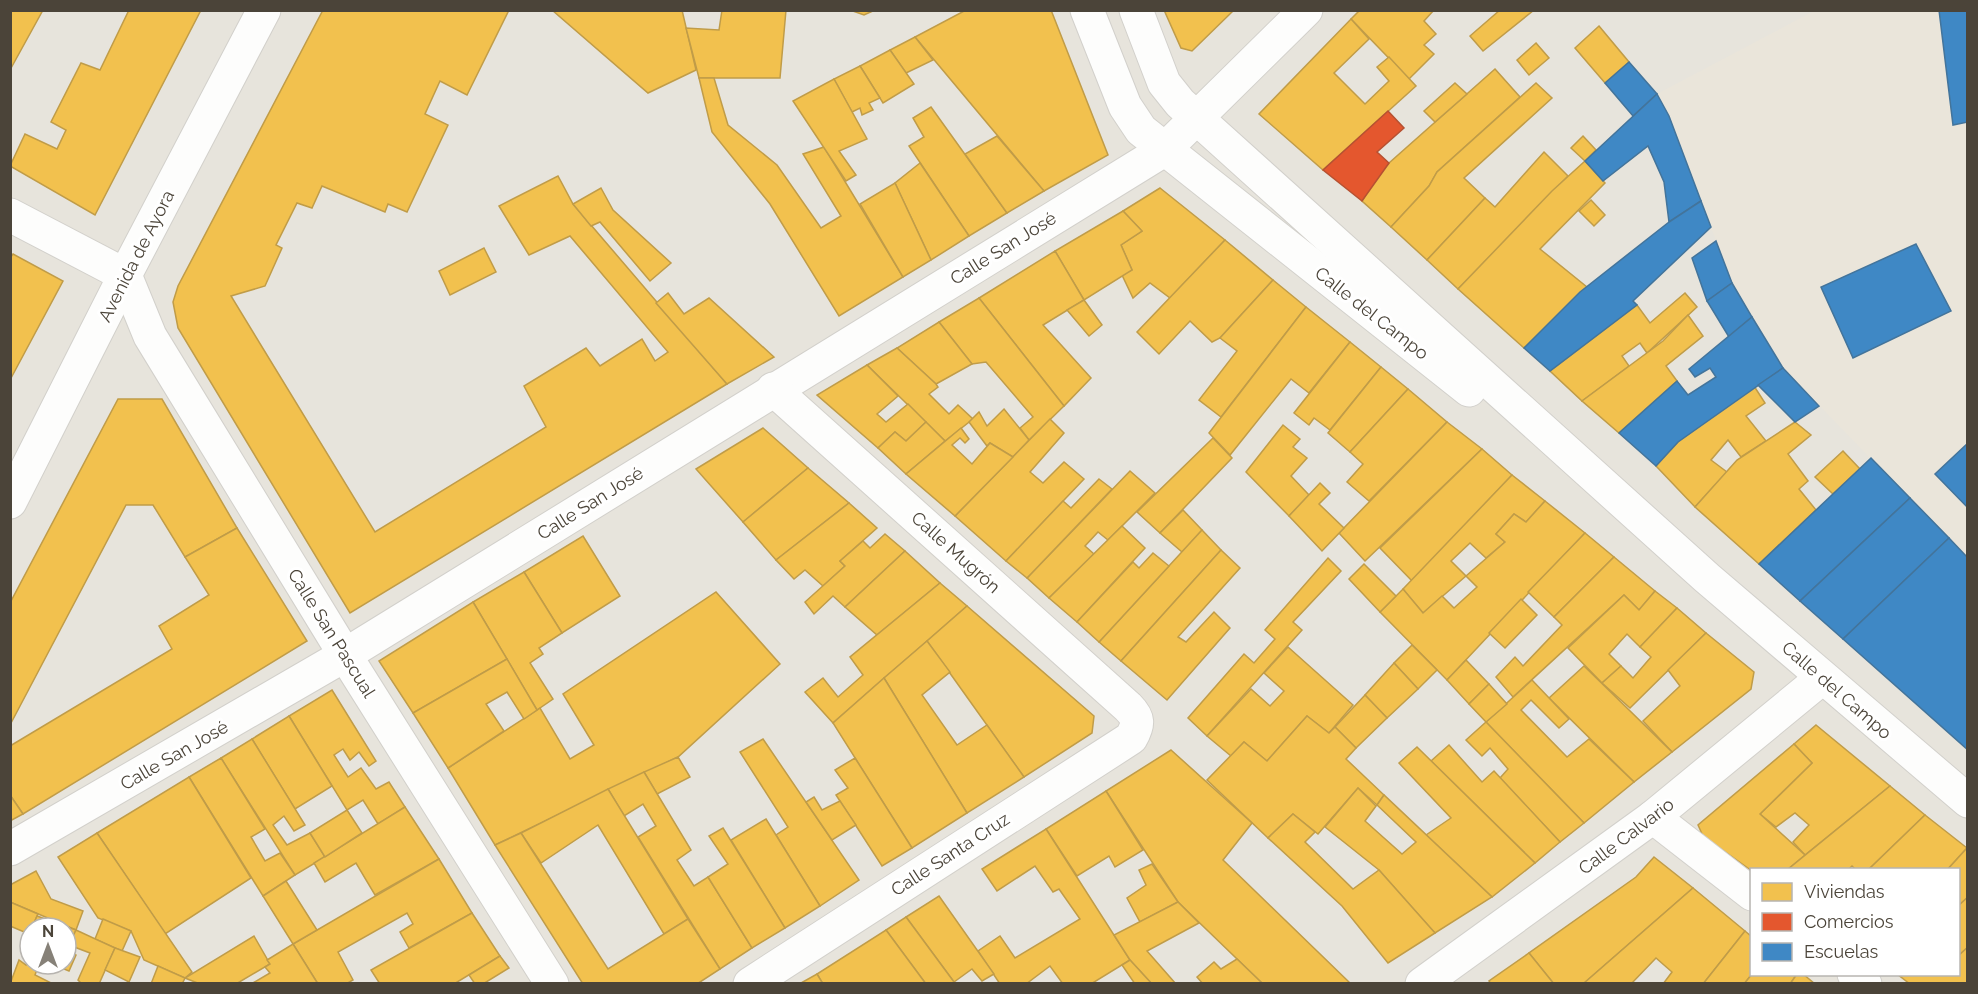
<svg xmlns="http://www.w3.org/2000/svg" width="1978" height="994" font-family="Raleway,sans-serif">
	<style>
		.residential { fill: #e7e4dc; fill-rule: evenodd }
		.education { fill: #eae5da }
		.homes { fill: #f2c14e; stroke: #c09c48; stroke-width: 1.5 }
		.shops { fill: #e4572e; stroke: #b65131; stroke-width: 1.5 }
		.schools { fill: #3f88c5; stroke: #43749b; stroke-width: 1.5 }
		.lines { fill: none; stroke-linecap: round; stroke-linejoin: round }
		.minor-casing { stroke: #d2d0cb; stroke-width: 35 }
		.minor { stroke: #fdfdfc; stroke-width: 33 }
		.labels { text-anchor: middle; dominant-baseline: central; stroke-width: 6; stroke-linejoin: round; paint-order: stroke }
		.street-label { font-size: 18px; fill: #4b4439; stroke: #fff }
	</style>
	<rect width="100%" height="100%" fill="#f4f2ee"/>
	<path class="residential" d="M10,11H1967V983H11ZM1752,870H1958V974H1752ZM30,928H66V964H30Z"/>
	<polygon class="education" points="1814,11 1967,11 1967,558 1783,368 1732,283 1669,116 1657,94"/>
	<g class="homes">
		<polygon points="10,10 43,10 10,70"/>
		<polygon points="129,10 201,10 95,215 10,166 25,134 57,149 66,130 51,122 81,63 100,70"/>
		<polygon points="323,10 509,10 467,95 440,81 425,114 448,125 407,212 388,204 385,212 322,186 312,208 297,203 276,245 282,248 265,286 231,296 375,532 546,427 524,386 586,348 600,366 642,339 655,361 668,352 570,236 529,255 499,206 558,176 573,204 727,384 350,613 178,328 173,302 178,286"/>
		<polygon points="552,10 682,10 696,70 648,93"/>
		<polygon points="722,10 786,10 780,78 699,78 686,28 719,30"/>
		<polygon points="850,10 875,10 864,15"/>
		<polygon points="966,10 1051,10 1108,155 1044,191 915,37"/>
		<polygon points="1164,10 1234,10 1192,51 1181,48"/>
		<polygon points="1360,10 1434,10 1424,21 1436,34 1424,45 1434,54 1409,79 1351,19"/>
		<polygon points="1500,10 1534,10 1483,51 1470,36"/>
		<polygon points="1351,19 1369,39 1334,73 1365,104 1389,81 1377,67 1389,57 1416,86 1323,170 1259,114"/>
		<polygon points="1599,26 1629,62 1605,83 1575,48"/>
		<polygon points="915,37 933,60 906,73 890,50"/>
		<polygon points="1536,43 1549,58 1529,75 1517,60"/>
		<polygon points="890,50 914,84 883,103 860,66"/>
		<polygon points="860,66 880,98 869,103 873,110 862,115 860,108 852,112 834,79"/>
		<polygon points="1495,69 1520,97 1437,172 1429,186 1391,227 1362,201 1377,176 1389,163"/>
		<polygon points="699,78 714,78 728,125 777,165 821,228 841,216 803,154 824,147 903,277 839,316 770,204 712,132"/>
		<polygon points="834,79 867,139 839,151 856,175 846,181 793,101"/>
		<polygon points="1455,83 1467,94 1435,122 1424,111"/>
		<polygon points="1536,83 1552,98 1464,178 1485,198 1427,260 1391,227 1429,186 1437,172"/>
		<polygon points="931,107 1007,213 969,236 909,146 924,137 913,118"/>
		<polygon points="997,136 1044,191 1007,213 965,154"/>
		<polygon points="1583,136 1596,150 1585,161 1571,148"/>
		<polygon points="1544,152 1568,176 1458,289 1427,260 1485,198 1495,207"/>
		<polygon points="1585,161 1605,183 1540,249 1587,287 1524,348 1458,289 1552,191"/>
		<polygon points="920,163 969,236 931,260 895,183"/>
		<polygon points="895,183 931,260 903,277 860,204"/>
		<polygon points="601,188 613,210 671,263 650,281 600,222 591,226 573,204"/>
		<polygon points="1160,188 1225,240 1170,298 1150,283 1133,298 1122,275 1132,270 1121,245 1142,231 1123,211"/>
		<polygon points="1591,200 1605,215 1594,226 1579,211"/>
		<polygon points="1123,211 1142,231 1121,245 1132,270 1084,300 1055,251"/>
		<polygon points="1225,240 1273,280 1220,338 1212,342 1190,321 1159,354 1137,332"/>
		<polygon points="484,248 496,272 450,295 439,271"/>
		<polygon points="1055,251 1084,300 1043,325 1091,378 1064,406 979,298"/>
		<polygon points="13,254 63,281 10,380 10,258"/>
		<polygon points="1273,280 1306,307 1221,417 1199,400 1237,351 1220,338"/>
		<polygon points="668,293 684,314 709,298 774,357 727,384 656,303"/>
		<polygon points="1685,293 1697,307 1647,353 1640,343 1622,356 1629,366 1582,401 1550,371 1637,305 1650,323"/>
		<polygon points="979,298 1064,406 1029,440 1020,428 1033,417 986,362 972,364 939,322"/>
		<polygon points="1084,300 1102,325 1089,336 1067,310"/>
		<polygon points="1306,307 1350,342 1309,393 1291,379 1230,455 1209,433"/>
		<polygon points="1688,315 1703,336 1666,366 1677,381 1619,433 1582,401 1663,341"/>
		<polygon points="939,322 972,364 936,384 897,348"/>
		<polygon points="1350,342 1381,367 1330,430 1314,418 1309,425 1294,413"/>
		<polygon points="897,348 936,384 938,387 929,394 949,414 958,405 973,419 945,441 867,365"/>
		<polygon points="867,365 898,396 877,414 886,422 908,404 926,422 906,441 895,432 878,448 817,395"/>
		<polygon points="1381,367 1408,389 1350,452 1328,433"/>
		<polygon points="1754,386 1765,403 1746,416 1766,441 1741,457 1728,440 1711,460 1727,472 1695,507 1656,466 1678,442"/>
		<polygon points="1408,389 1447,422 1369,501 1347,482 1363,464 1350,452"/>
		<polygon points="118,399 162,399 237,528 185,557 153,505 126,505 10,725 10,603"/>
		<polygon points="1004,409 1029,440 1013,457 990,443 987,446 969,422 979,412 987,426"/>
		<polygon points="1050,419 1064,433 1030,472 1043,483 1064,462 1084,479 1006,561 955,516"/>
		<polygon points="926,422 945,441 906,474 878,448 895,432 906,441"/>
		<polygon points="1447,422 1482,449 1365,561 1339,533"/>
		<polygon points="1795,422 1811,435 1788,454 1808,481 1799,489 1816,510 1759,564 1695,507 1737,460"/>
		<polygon points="1283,425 1300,439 1293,447 1307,458 1291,476 1309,495 1289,516 1246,472"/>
		<polygon points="763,428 808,468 743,522 696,469"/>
		<polygon points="961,428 969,439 965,443 960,438 952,445 972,464 990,443 1013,457 955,516 906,474"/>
		<polygon points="1213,438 1232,458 1160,533 1137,512"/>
		<polygon points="1482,449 1512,475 1412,581 1380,548"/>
		<polygon points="1843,451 1860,469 1833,494 1815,477"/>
		<polygon points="808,468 849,503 776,560 743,522"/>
		<polygon points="1130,471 1155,493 1108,540 1098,532 1085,546 1094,554 1049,598 1027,578"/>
		<polygon points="1512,475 1545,501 1526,522 1514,514 1496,534 1505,542 1486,558 1470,543 1451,561 1466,576 1423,613 1403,589"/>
		<polygon points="1099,479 1112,489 1027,578 1006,561 1063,501 1071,508"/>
		<polygon points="1320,483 1330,493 1319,504 1344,528 1322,551 1289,516"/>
		<polygon points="1545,501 1585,533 1447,680 1380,612 1403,589 1423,613 1442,596 1454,608 1477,587 1466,576 1505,542 1496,534 1514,514 1526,522"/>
		<polygon points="849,503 877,528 840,561 845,566 823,586 805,570 794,579 776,560"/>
		<polygon points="1183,510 1202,530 1182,552 1160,533"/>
		<polygon points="1122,526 1145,548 1077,622 1049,598"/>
		<polygon points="237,528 307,641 23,814 10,795 10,746 172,649 159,626 209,595 185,557"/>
		<polygon points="1202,530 1221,550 1121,661 1099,642"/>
		<polygon points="1585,533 1614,557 1554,617 1528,592"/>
		<polygon points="885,534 905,551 845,607 833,596 814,614 805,602 845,566 840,561 863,541 870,548"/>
		<polygon points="583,536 620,596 562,633 524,572"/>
		<polygon points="1221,550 1240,568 1178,637 1186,642 1214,612 1230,628 1167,700 1121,661"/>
		<polygon points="905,551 940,583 877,635 845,607"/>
		<polygon points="1153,553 1169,566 1099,642 1077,622 1133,562 1139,568"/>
		<polygon points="1614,557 1655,591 1639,610 1624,595 1513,697 1496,677 1515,657 1523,666 1562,625 1554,617"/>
		<polygon points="1328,558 1341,571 1293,622 1302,630 1207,736 1188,718 1244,654 1254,663 1275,639 1265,630"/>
		<polygon points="1364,564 1396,596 1380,612 1349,579"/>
		<polygon points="524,572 562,633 539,648 543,654 530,663 553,699 537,710 473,602"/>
		<polygon points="940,583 967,606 833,723 805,692 823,678 838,697 863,675 850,657"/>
		<polygon points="1655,591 1677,608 1640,647 1627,634 1609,654 1621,666 1602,683 1568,648 1624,595 1639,610"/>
		<polygon points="716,592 780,664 678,757 495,845 448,768 540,708 570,759 594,745 563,694"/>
		<polygon points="1521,599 1537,615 1505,648 1489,633"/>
		<polygon points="473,602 507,659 413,713 379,661"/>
		<polygon points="967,606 1094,716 1092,733 1024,777 927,641"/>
		<polygon points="1677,608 1706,633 1630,708 1602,683 1621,666 1633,678 1651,657 1640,647"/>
		<polygon points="1706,633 1754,672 1751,689 1672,752 1643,721 1680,686 1668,670"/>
		<polygon points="927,641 950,672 922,695 957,745 987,725 1024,777 967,813 884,678"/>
		<polygon points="1412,645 1437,670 1418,689 1394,663"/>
		<polygon points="1288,647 1353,705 1329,733 1307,716 1267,761 1244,742 1231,756 1207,736 1251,689 1270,706 1284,691 1264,673"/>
		<polygon points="507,659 537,710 524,719 507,692 486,704 504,731 448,768 413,713"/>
		<polygon points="1466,660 1489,684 1469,704 1447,680"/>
		<polygon points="1394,663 1418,689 1387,718 1365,695"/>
		<polygon points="1584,666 1672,752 1634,782 1549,698"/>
		<polygon points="884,678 967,813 912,848 833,723"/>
		<polygon points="1532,680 1569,719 1559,728 1531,700 1521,710 1567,757 1589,739 1634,782 1584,823 1486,722"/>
		<polygon points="1489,684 1507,704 1486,722 1469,704"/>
		<polygon points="332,690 376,761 369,766 359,752 350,760 343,749 334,755 348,777 361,768 376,789 389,782 405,807 378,824 363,800 347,810 289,716"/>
		<polygon points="1365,695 1387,718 1356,748 1335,727"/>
		<polygon points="289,716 332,786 295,809 252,739"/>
		<polygon points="1307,716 1329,733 1335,727 1356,748 1346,759 1384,795 1377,805 1358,788 1318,834 1293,814 1268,838 1207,780 1244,742 1267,761"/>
		<polygon points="1486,722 1584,823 1560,842 1500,778 1508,769 1490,748 1482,756 1466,740"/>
		<polygon points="1816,725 1890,786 1805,855 1793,842 1809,825 1795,813 1776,827 1760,814 1812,763 1794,744"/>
		<polygon points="252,739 305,825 294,831 284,816 273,825 287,845 310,833 325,857 295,875 221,758"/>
		<polygon points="763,739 859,880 820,906 776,835 788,827 740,752"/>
		<polygon points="1794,744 1812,763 1760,814 1805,855 1787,870 1752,871 1703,836 1698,825"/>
		<polygon points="1449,745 1482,782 1494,771 1560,842 1535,863 1431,761"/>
		<polygon points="1417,747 1535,863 1492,897 1426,835 1451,818 1399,763"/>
		<polygon points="1171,750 1252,823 1223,860 1351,984 1263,984 1178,902 1106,791"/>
		<polygon points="678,757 690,777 657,794 644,772"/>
		<polygon points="221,758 265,829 251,837 265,861 280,853 295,875 263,896 189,777"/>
		<polygon points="855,758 912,848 882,866 836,795 848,788 835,770"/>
		<polygon points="644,772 691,850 677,860 694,886 708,877 752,948 720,969 638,837 656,826 643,804 624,816 608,789"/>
		<polygon points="189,777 251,878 165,934 97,833"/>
		<polygon points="1890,786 1925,815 1868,870 1856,870 1852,866 1848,870 1787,870"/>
		<polygon points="1358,788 1376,806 1365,821 1402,854 1416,842 1377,805 1384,795 1492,897 1435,933 1379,870 1325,827"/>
		<polygon points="608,789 688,919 664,934 598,825 541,863 521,833"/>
		<polygon points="1106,791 1143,850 1115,867 1109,856 1077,876 1046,829"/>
		<polygon points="10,795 23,814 10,821"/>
		<polygon points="814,797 822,810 840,801 856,825 832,840 806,802"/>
		<polygon points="405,807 439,859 375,895 356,863 325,882 314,863"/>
		<polygon points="347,810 362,833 325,857 310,833"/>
		<polygon points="1293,814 1315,832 1305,842 1353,889 1379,870 1435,933 1388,963 1342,906 1268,838"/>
		<polygon points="1925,815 1967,848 1947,870 1868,870"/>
		<polygon points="766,819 820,906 785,928 731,840"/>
		<polygon points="723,828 785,928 752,948 708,877 728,864 709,836"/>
		<polygon points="1046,829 1130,960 1091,984 1063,984 1050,966 1026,984 1000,984 978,951 1000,936 1015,958 1080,919 1059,889 1053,892 1035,866 997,891 982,869"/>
		<polygon points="97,833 192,972 185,978 144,960 131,931 98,918 58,857"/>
		<polygon points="521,833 608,969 688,919 720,969 697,984 583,984 495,845"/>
		<polygon points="1967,848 1968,897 1958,906 1958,870 1947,870"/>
		<polygon points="1654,857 1693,888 1583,984 1554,984 1529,953 1636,877"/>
		<polygon points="439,859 472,913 409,948 400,932 413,924 407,913 338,952 353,980 346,984 318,984 293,944"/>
		<polygon points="1152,864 1178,902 1140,922 1127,898 1146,885 1139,870"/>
		<polygon points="36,871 51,899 83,911 76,930 10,902 10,885"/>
		<polygon points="286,881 317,930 293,944 263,896"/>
		<polygon points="1693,888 1745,931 1703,984 1663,984 1672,972 1656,958 1631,984 1583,984"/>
		<polygon points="939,896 994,974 982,981 972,969 954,982 906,917"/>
		<polygon points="1968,897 1968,947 1958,956 1958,906"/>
		<polygon points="10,902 38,914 29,934 10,926"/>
		<polygon points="1178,902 1199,923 1147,951 1176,984 1152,984 1130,960 1114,935"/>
		<polygon points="472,913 500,956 454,984 380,984 371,970"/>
		<polygon points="37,916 76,930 66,952 66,928 32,928"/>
		<polygon points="906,917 954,982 952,984 926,984 886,930"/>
		<polygon points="103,919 131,931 122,951 95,939"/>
		<polygon points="76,930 115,948 99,984 82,984 78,980 90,953 69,945"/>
		<polygon points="886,930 926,984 823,984 817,974"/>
		<polygon points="1745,931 1752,937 1752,974 1744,984 1703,984"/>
		<polygon points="254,936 270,964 236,984 200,984 185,978"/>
		<polygon points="293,944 318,984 251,984 270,973 265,967 270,964 267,960"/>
		<polygon points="1968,947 1968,984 1910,984 1897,974 1958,974 1958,956"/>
		<polygon points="115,948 140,957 129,982 105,970"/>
		<polygon points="67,950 76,955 69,971 59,967 61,964 66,964"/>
		<polygon points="1529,953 1554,984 1491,984 1489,981"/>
		<polygon points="30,956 30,964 39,964 35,975 53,984 10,984 19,960 26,965"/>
		<polygon points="500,956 509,968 483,984 475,984 469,975"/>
		<polygon points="1237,959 1263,984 1203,984 1197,977 1214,962 1221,969"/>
		<polygon points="1130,960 1152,984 1135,984 1122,965"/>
		<polygon points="158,966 185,978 182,984 151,984"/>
		<polygon points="817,974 823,984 801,984 801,983"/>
		<polygon points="1752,974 1797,974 1790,984 1744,984"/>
		<polygon points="1797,974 1803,974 1815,984 1790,984"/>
	</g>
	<polygon class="shops" points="1388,111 1404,128 1377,152 1389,163 1362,201 1323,170"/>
	<g class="schools">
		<polygon points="1939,10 1968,10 1968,122 1953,125"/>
		<polygon points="1629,62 1657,94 1633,116 1605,83"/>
		<polygon points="1657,94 1669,116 1701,201 1669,222 1664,182 1648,146 1603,181 1585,161"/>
		<polygon points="1701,201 1711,227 1633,301 1637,305 1550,371 1524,348 1580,292 1669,222"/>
		<polygon points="1716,241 1732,283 1707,301 1692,258"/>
		<polygon points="1916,244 1951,311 1853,358 1821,287"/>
		<polygon points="1732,283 1752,317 1729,337 1707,301"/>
		<polygon points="1752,317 1783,368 1678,442 1656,466 1619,433 1677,381 1688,395 1716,377 1710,368 1695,377 1689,369"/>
		<polygon points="1783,368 1819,406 1795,422 1758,385"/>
		<polygon points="1968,443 1968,508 1935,474"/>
		<polygon points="1871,458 1910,498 1800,601 1759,564"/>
		<polygon points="1910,498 1949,538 1843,639 1800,601"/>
		<polygon points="1949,538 1968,558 1968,750 1843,639"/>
	</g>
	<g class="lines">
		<g class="minor-casing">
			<g id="minor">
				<polyline points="1087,10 1125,106 1141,130 1469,390"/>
				<polyline points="1136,10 1164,83 1180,103 1707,578 1968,801"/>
				<polyline points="10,215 125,275 150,336 345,655 552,984"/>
				<polyline points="10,502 125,275 264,10"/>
				<polyline points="1653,817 1752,894"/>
				<polyline points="10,849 345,655 1164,150 1306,10"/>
				<polyline points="1854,974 1865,984"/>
				<path d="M750,984L1131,738C1139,724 1139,718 1128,707L773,389"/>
				<polyline points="1422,984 1653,817 1822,678"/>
			</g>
		</g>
		<use href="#minor" class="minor"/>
	</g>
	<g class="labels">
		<g class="street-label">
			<text transform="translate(1003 248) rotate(-32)">Calle San José</text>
			<text transform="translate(136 256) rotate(-63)">Avenida de Ayora</text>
			<text transform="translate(1372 313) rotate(38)">Calle del Campo</text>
			<text transform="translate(590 503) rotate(-32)">Calle San José</text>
			<text transform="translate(956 552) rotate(42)">Calle Mugrón</text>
			<text transform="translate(332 633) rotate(58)">Calle San Pascual</text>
			<text transform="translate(1837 690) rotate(41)">Calle del Campo</text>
			<text transform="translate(174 755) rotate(-30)">Calle San José</text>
			<text transform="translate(1626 836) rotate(-37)">Calle Calvario</text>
			<text transform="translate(950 854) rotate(-33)">Calle Santa Cruz</text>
		</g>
	</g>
	<rect width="1978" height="994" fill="none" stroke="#4b4439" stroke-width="24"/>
	<rect x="1750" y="868" width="210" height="108" fill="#ffffff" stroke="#b7b4b0" stroke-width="1.5"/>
	<rect x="1762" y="883" width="30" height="18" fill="#f2c14e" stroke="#b7b4b0" stroke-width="1.5"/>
	<text x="1804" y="898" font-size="18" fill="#4b4439">Viviendas</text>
	<rect x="1762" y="913" width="30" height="18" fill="#e4572e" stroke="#b7b4b0" stroke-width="1.5"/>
	<text x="1804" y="928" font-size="18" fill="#4b4439">Comercios</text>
	<rect x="1762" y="943" width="30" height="18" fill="#3f88c5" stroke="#b7b4b0" stroke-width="1.5"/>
	<text x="1804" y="958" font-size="18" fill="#4b4439">Escuelas</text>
	<g transform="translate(48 946)"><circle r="28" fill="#ffffff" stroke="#b7b4b0" stroke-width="1.5"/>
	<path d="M0-4.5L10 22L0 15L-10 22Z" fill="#868178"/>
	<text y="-9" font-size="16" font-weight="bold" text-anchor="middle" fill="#4b4439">N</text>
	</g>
</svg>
